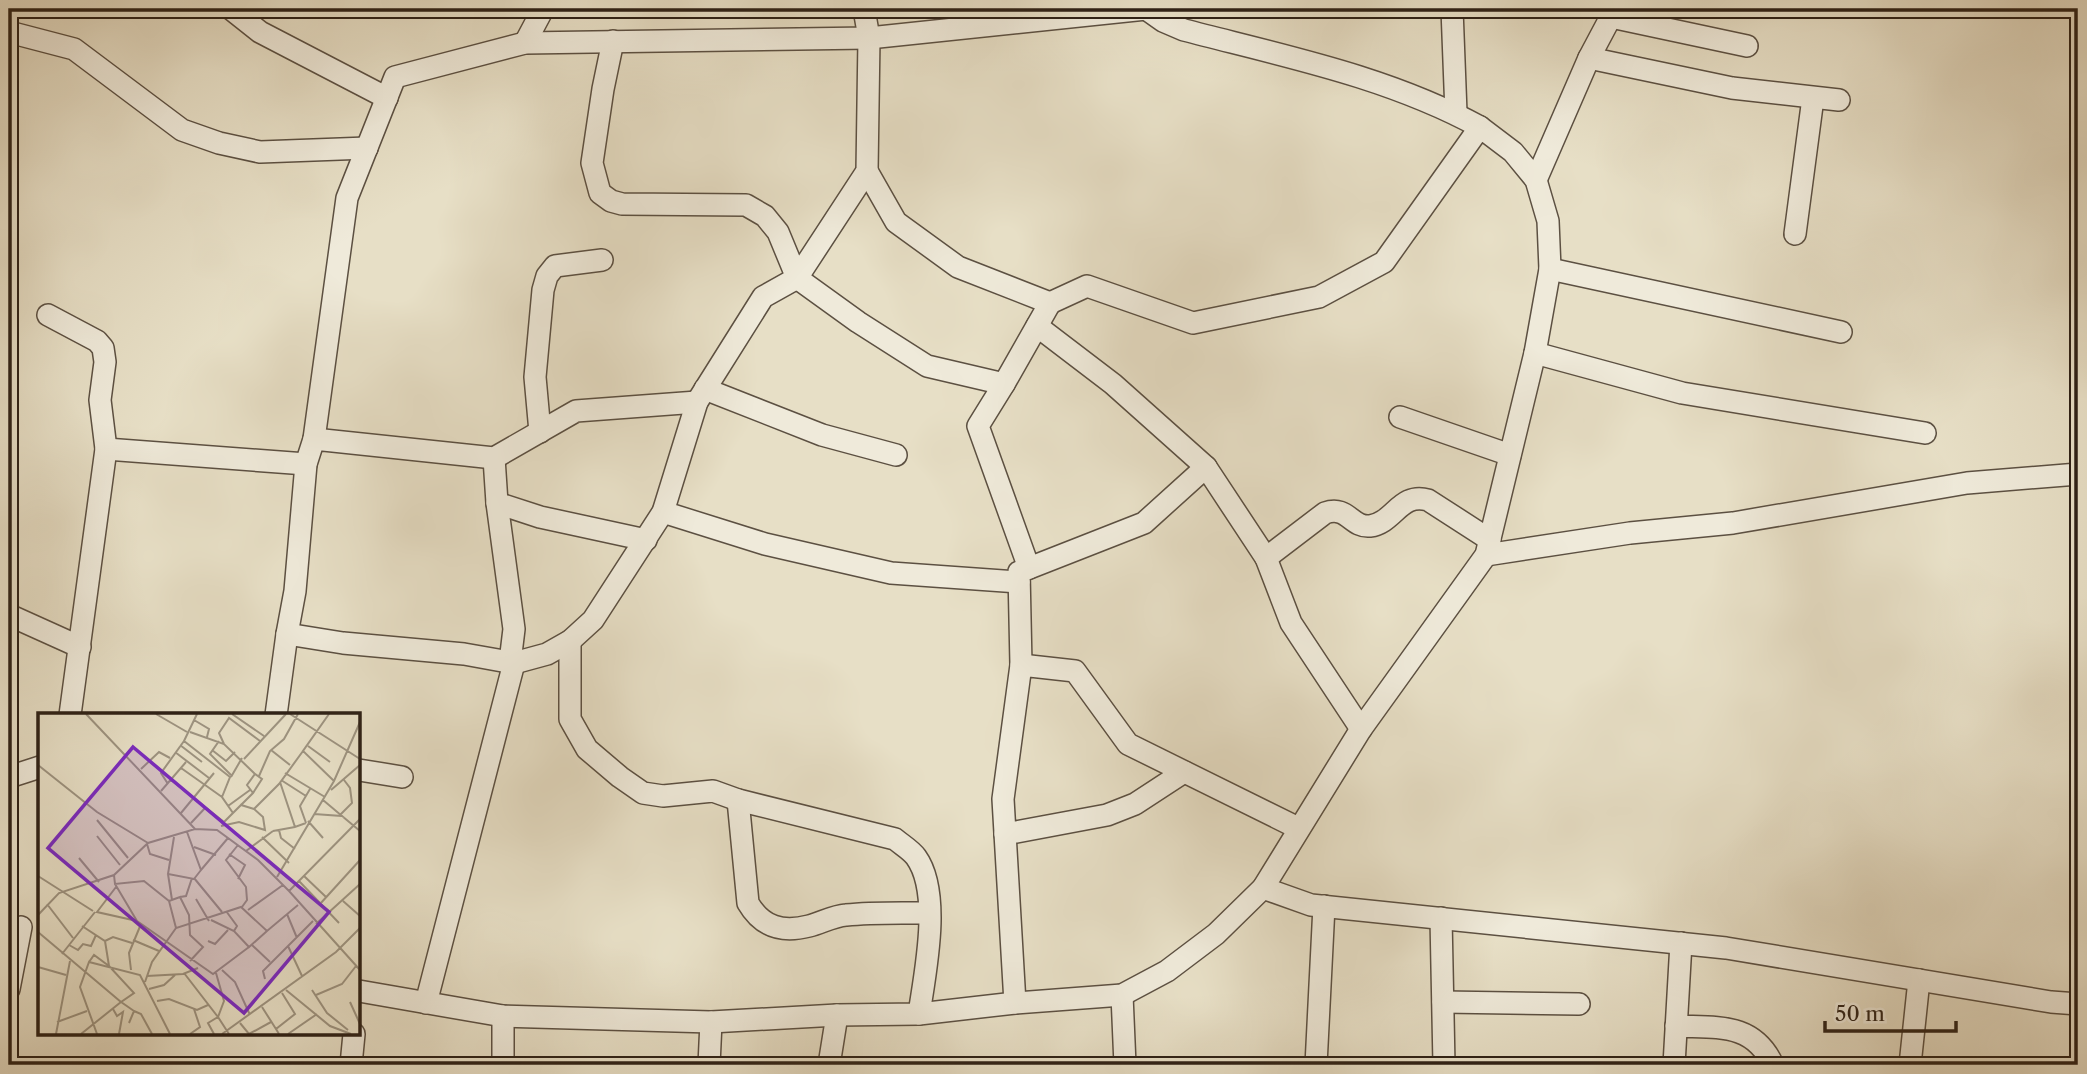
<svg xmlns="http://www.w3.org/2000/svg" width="2087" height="1074" font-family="'Libre Caslon Text',serif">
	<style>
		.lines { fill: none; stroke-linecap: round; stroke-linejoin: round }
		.minor-casing { stroke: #5c5042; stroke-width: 24 }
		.minor { stroke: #efeada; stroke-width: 21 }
		.inset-road { fill: none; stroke: #9d9380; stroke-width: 2 }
		.view { fill: #7b2cbf; fill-opacity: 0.15; stroke: #7b2cbf; stroke-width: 3.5 }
		.inset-edge { fill: none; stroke: #2e2116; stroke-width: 3.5 }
	</style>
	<rect width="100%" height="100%" fill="#e7dfc6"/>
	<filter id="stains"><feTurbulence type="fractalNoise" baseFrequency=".00286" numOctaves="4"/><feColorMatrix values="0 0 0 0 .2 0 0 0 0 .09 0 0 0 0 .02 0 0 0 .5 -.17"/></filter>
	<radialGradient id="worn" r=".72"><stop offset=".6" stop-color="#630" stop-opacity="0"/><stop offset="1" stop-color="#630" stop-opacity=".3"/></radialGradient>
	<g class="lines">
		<g class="minor-casing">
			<g id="minor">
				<polyline points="231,9 260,32 387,98"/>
				<path d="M1146,9L1163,21L1184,30C1284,56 1389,77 1480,127"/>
				<polyline points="1452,9 1456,113"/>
				<polyline points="1611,17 1747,46"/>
				<polyline points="9,32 74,49 182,130 219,143 260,152 367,148"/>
				<polyline points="613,41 603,89 592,163 600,193 611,201 622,204 746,205 765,216 778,232 797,278 858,322 927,366 1004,384 1050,303 958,267 896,222 867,171"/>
				<polyline points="525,43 543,9"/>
				<polyline points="1589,58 1732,88 1839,100"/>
				<polyline points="1536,180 1589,58 1615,9"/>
				<polyline points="1795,234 1813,98"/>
				<polyline points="1550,269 1841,332"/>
				<polyline points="48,315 97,341 103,348 105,362 100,400 106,449 70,715"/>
				<polyline points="1037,326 1113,384 1206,467"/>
				<polyline points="1535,353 1682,393 1925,433"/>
				<polyline points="1004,384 978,426 1029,568"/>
				<polyline points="705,389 822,435 896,455"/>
				<polyline points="1400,417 1510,455"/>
				<polyline points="540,432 535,377 543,290 547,276 555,266 602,260"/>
				<polyline points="314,439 347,198 395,77 525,43 869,38 1146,9"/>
				<polyline points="106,449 306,464"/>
				<polyline points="494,458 497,503 540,517 646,540"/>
				<polyline points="497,503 514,629 510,662"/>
				<polyline points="663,512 765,544 891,573 1019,582"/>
				<polyline points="1486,555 1630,533 1733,523 1967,483 2078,474"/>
				<path d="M1266,558L1325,513C1348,505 1351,528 1370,526C1394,523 1400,492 1428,500L1490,540"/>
				<polyline points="9,615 80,647"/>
				<polyline points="287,634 295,591 306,464 314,439 494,458 576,411 697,402"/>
				<path d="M570,641V719L587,749L620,777L643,793L663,796L713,791L738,800L895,839C902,845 911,850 916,857C942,893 925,973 919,1014"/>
				<polyline points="1021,665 1019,572 1144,523 1206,467 1266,558 1291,623 1361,729"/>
				<polyline points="276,715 287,634 343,643 464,654 514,663 547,654 570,641 593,620 663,512 697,402 763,297 797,278 867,171 869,38 864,9"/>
				<polyline points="359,770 402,777"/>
				<polyline points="9,777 40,767"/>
				<path d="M738,800L748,903C762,927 782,933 809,926C821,923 833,916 846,915C873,912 901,913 929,913"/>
				<polyline points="1005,834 1107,815 1135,804 1184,772"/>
				<polyline points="1263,888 1311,905 1726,948 2051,1002 2078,1004"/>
				<polyline points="1441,918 1444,1065"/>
				<polyline points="9,989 21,927"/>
				<polyline points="359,991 503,1016 711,1022 837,1015 919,1014 1015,1003 1122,995 1167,971 1216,934 1263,888 1361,729 1486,555 1535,353 1550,269 1548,221 1536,180 1513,152 1480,127 1384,262 1319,297 1193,323 1087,286 1050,303"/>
				<polyline points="1122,995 1125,1065"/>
				<polyline points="1443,1002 1579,1004"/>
				<polyline points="426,1003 514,663"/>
				<polyline points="1015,1003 1003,799 1021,665 1075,671 1128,744 1298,828"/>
				<path d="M1676,1026C1717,1028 1753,1022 1773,1065"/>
				<polyline points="351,1065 354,1034"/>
				<polyline points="503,1065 503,1016"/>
				<polyline points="709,1065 711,1022"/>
				<polyline points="829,1065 837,1015"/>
				<polyline points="1316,1065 1324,906"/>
				<polyline points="1674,1065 1681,943"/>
				<polyline points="1910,1065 1919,980"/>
			</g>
		</g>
		<use href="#minor" class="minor"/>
	</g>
	<g transform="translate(38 713)">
		<rect width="322" height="322" fill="#e7dfc6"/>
		<path class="inset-road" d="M48,1L157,116M118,1L149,19M159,1L146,28L192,64L184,84L195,100M194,1L226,23M252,1L322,46M291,1L265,38L296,68M156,7L171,16L169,24M152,19L186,31L217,61M181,28L172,41L193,62M186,31L181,20L191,5L222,28M142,32L164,49M270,33L292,49M174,37L188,48L197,39M233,37L252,52M137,39L171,65M206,46L248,1M0,52L59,99L110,130M143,55L184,84M103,56L121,39L132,45M247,60L287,84M221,63L232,38L246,26L260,1M193,64L204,45M133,67L186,109M243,67L268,83M242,69L257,114L268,110M130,71L123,60L146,28M293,77L322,52M123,78L148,49M203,92L215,80L224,66L217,61L209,72L215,80M190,93L212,77M143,100L176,60M276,101L304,103L285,87M302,102L314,90L312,75L306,67M304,103L322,118M322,106L251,178L322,257M59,107L90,145M270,108L285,125M153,110L168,94M268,110L262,93L272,76M184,111L203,92L216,96M183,113L201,109L227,117L225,104L216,96L241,71L265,38M241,117L243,125L257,136M235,118L257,114M149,119L163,157L190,125M59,123L82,152M136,124L130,161L156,166L163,157M224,124L251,150M109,131L112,141L131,147M200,132L188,147L208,174L209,187L204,194M156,134L178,142M208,138L235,118M191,141L207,152L200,166M41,145L61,169M130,161L134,187M76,162L77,171L106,168L131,188M0,163L55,198M266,163L288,184M239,164L296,68L322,9M156,165L184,199M261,168L301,210M77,171L99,208L59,199L78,174M142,184L148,183L154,165M158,186L171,208M305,188L322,203M9,191L35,225M282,191L322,147M210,197L245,172M188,198L199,213L196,218M249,201L259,225M0,202L21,180L76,162L110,130L157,116L179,117L220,147L251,178M173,207L196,218L211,234L229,218M99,208L175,261L211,234M278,211L322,171M44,213L67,228L75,224L94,230M138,215L131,188L142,184L151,202L152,222L165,234L152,248M0,219L83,289L96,280L71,253L67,228M95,227L121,238M170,228L177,231L190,217M31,232L40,237L45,231L53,233L58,222M214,232L232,249M250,233L264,263M24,241L57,199M51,249L56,242L71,253M0,254L28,262M93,257L91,240L103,211M184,257L197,269L212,302M146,260L180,304L186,288L178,260M109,263L145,261L160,255M227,266L225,258L275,208M107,269L114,249L138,215L203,194L229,218L260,192M111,276L126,272L137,262M248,277L292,313L313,321M274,277L289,300L310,317M278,282L304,271L318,253M119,288L131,286L159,297L170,292M312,289L322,311M224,294L238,316M75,296L79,303L85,299L81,321M96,298L103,301L114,321M19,309L49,298M202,310L211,321L233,309M18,321L32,248M43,321L83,289L96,298L91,310M59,321L42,274L51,249L102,262L132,321M152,321L162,314L156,296M176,321L170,310L180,304L191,321M184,321L298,239L322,215M241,321L238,316L257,301L244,280M250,321L279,301"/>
		<path class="view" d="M95,34L291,199L206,300L10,135Z"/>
		<rect width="322" height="322" class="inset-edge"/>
	</g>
	<rect width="2087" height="1074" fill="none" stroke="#e7dfc6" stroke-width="35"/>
	<rect x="10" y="10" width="2066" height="1053" fill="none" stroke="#2e2116" stroke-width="3.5"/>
	<rect x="18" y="18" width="2052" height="1039" fill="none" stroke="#2e2116" stroke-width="2"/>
	<path d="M1825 1021v10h131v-10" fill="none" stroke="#2e2116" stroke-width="3.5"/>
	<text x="1835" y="1021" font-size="21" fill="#2e2116" stroke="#efeada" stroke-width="5" paint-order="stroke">50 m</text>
	<rect width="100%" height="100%" filter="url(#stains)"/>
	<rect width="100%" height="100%" fill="url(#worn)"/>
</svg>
